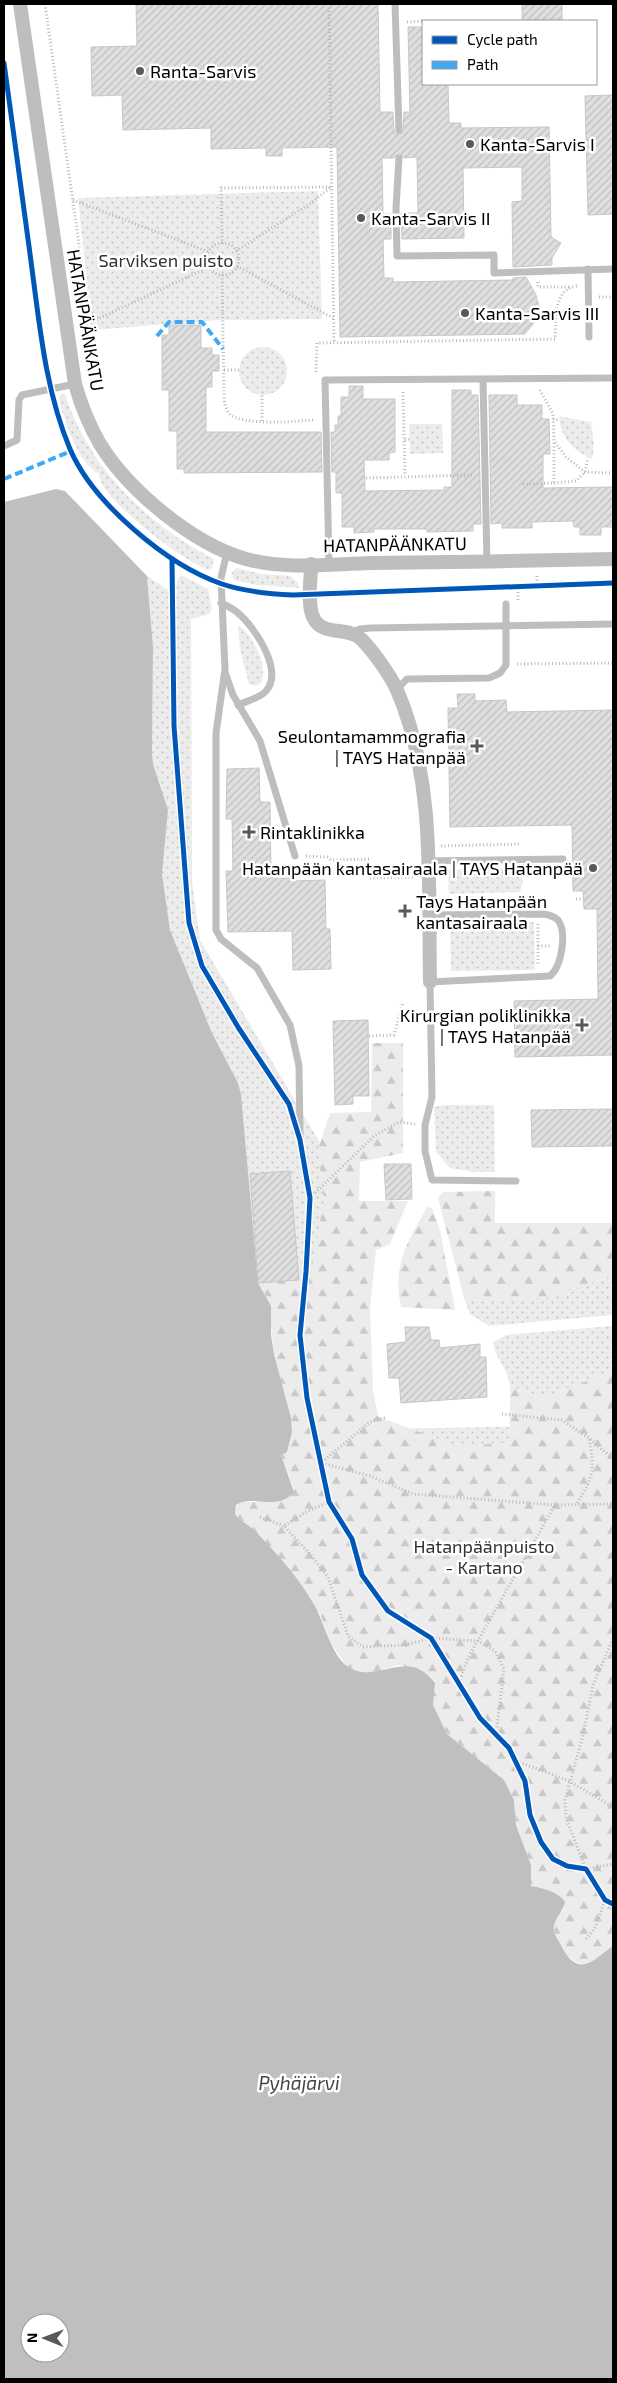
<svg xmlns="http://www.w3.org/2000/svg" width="617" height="2383" font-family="'Exo 2',sans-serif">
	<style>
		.grass { fill: url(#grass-dots) }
		.forest { fill: url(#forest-firs) }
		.water { fill: #bfbfbf; fill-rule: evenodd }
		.building { fill: url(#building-hatch); stroke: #c7c7c7 }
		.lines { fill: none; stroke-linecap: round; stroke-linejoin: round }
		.path { stroke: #b9b9b9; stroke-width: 3; stroke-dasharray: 1 2.5; stroke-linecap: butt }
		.service { stroke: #bebebe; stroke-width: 7 }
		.minor { stroke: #bebebe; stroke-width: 14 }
		.quiet { stroke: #3fa9f5; stroke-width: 4; stroke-dasharray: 8 4; stroke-linecap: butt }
		.cycleway-casing { stroke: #fff; stroke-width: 8 }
		.cycleway { stroke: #0057b8; stroke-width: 5 }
		.poi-dot { fill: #595959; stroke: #fff; stroke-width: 2 }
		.labels { text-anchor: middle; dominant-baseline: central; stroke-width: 5; stroke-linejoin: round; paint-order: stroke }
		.poi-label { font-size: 18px; fill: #000; stroke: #fff; text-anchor: start }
		.park-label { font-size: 18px; fill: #333; stroke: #fff }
		.street-label { font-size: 18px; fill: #000; stroke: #fff }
		.water-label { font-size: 19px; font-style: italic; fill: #444; stroke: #fff }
	</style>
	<defs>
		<pattern id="grass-dots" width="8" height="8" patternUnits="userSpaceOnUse" patternTransform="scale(1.25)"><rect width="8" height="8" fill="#ececec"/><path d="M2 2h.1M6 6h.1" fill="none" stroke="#c9c9c9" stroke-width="1.8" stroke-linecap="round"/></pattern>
		<pattern id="forest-firs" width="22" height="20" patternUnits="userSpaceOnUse" patternTransform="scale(1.25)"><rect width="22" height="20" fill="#ececec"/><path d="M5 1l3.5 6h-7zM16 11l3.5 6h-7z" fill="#c9c9c9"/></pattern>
		<pattern id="building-hatch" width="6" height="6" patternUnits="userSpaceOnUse" patternTransform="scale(1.25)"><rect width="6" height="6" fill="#dfdfdf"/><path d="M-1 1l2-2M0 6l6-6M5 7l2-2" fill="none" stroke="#bebebe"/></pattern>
	</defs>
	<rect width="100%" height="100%" fill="#fff"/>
	<g class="grass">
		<polygon points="318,191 322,319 219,320 92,330 78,198"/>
		<circle cx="263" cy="371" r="24"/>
		<path d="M61,394H65C89,468 146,524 214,559L211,570C189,567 97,496 99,474C78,463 64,421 59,398Z"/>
		<path d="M559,416L591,422L594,446L592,459C573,451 560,437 559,416Z"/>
		<polygon points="409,424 442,424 443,453 410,454"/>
		<polygon points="236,568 261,574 290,576 298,583 299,588 257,585 234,580 231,574"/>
		<polygon points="181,575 208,589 212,608 210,614 191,619 192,882 200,940 329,1158 332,1205 381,1429 613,1425 613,1946 258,1283 241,1094 238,1083 212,1033 170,930 162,874 168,810 153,764 152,752 153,647 147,576 176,595 177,581"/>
		<path d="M238,625C252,634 269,666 261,683L256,686L249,684L240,649Z"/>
		<polygon points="516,868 523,880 520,892 449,894 448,870"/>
		<polygon points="534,922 535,970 451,971 450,923"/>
		<polygon points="443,1105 494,1105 495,1172 474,1172 450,1168 436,1152 434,1107"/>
		<polygon points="613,1275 613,1315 489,1326 470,1314 465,1301 552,1297"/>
		<path d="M613,1326V1371L543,1398L510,1386C507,1365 496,1362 493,1342L506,1335Z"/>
	</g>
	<g class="forest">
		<path d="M372,1043H403V1153L360,1162L359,1201H408L390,1244L376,1250L370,1308L374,1415L459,1447L510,1442V1386L543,1398L613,1371V1946C606,1951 597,1962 588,1964C573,1969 554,1941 554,1929C554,1921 559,1914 564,1908L547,1890L531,1886V1865L516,1825L514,1800L504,1780L447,1734L433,1705L435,1683L430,1676L421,1669L398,1665L373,1673L358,1671L347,1667L331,1643L320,1614L235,1514L237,1505L241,1502H276L294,1490L281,1455L287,1451L292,1432L291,1418L274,1354L268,1300L258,1283L299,1280L311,1274L324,1199L318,1149L330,1113L371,1112Z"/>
		<polygon points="495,1191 495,1223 613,1223 613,1275 552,1297 465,1301 438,1198 443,1192"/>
		<path d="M427,1207L432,1208L440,1230L455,1310L401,1307C392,1265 407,1243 427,1207Z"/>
	</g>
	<path class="water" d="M56,489L65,491L147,576L153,647L152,752L153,764L168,810L162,874L170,930L212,1033L238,1083L241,1094L258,1283L271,1306V1335L274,1354L291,1418L292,1432L287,1452L281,1455L294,1492C277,1512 253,1494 236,1505L235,1514C241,1522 251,1526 258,1534C279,1556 298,1577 313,1603C324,1620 331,1655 347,1666C377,1687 407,1645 435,1683L433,1705L447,1734L504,1780L514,1800L516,1825L531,1865V1886C542,1888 559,1892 565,1902C563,1912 552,1921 554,1931C555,1937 561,1944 563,1949C580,1978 593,1960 613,1946V2379H4V502ZM30,2323H60V2353H30Z"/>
	<g class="building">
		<polygon points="136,4 378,4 380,112 393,112 394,130 396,134 403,133 404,112 410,112 408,27 423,27 423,84 448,84 449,123 461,123 461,128 549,127 551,237 561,243 552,258 552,265 513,267 512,202 522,201 522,167 463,168 464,238 402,239 401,213 418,213 417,157 404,158 399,153 394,158 382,158 383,214 391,214 391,239 383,239 384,278 393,278 393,282 513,280 513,278 526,277 536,295 539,306 536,320 525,334 340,337 337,147 282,148 282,156 266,156 266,148 211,149 211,128 123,130 122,95 92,96 91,47 137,46"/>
		<rect x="522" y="4" width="40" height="17"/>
		<polygon points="613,95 613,214 588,215 585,96"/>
		<polygon points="169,325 201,325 201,348 212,348 212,355 219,355 219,371 212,371 212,387 206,387 206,432 321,432 322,472 184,473 184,469 177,469 177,431 169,431 169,390 162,390 162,335 169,335"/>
		<polygon points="349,386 363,386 363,399 395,399 395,452 389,453 389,460 364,460 365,491 444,490 444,487 452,487 452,390 471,390 471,395 478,395 481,524 473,524 473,531 427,532 427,529 374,529 374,532 354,533 354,527 342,527 342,493 336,493 336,472 332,472 331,432 335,432 335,425 338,425 338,416 341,416 341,397 349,397"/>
		<polygon points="489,395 517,395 517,405 542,405 542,419 549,419 550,454 543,454 543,488 613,487 613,527 601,527 601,535 580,535 580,527 574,527 573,521 532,522 532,528 502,528 502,523 491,524"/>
		<polygon points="457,694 475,694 475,701 506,700 507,712 613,710 613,1055 515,1057 514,1001 598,999 597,909 584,909 583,891 573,891 572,825 450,827 448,708 458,708"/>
		<polygon points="259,768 260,802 270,802 271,878 290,878 290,881 325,880 326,929 330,929 331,969 293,970 292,931 228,932 226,871 233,871 232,819 226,819 227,769"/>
		<polygon points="368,1020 369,1096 353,1096 353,1104 335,1105 333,1021"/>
		<polygon points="613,1109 613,1146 532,1147 531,1110"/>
		<polygon points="384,1164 411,1164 412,1199 386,1200"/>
		<polygon points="290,1171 299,1280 258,1283 250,1174"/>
		<polygon points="405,1327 429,1327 431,1340 439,1340 440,1348 480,1344 480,1357 486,1357 487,1397 401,1403 399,1378 389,1378 387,1344 406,1342"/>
	</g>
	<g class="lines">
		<g class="path">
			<polyline points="45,4 82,266 87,338"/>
			<polyline points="329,4 334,342"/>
			<polyline points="425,21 431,21"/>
			<polyline points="407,22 423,21"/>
			<polyline points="73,200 209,252"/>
			<circle cx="223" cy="259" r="16"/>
			<polyline points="222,244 221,188 331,187"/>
			<polyline points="236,251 311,203 331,187"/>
			<polyline points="237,266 333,318"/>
			<path d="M222,275L224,390C224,397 224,407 229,413C241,427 297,421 315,420"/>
			<polyline points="538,282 538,287 569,287"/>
			<polyline points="599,297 613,297"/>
			<polyline points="87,324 209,267"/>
			<polyline points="224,370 239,370"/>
			<path d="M316,372L317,343L555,339C556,320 553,289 577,286"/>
			<polyline points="540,390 553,414 554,441 566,457 585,472 613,473"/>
			<polyline points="403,392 405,476"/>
			<polyline points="553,419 559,420"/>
			<polyline points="262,421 262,395"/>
			<polyline points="405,440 410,439"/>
			<polyline points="366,478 474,475"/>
			<polyline points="554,483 576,481 585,472 588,458"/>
			<polyline points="523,484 554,483 554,441"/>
			<polyline points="537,576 537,585"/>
			<polyline points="518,585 518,601"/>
			<polyline points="517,664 613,663"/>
			<polyline points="441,846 520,844"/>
			<polyline points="306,856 327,857 331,860 370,859"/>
			<polyline points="370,878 415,877"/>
			<polyline points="576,899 583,899"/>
			<polyline points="538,924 538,966"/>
			<polyline points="538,946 551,946"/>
			<polyline points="369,1036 394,1035 403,1002"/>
			<polyline points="310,1198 374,1136 399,1122 415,1124"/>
			<polyline points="502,1414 562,1420 589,1438 613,1459"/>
			<polyline points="322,1462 370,1422 387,1417"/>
			<polyline points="322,1463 370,1476 413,1494 555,1505 613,1504"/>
			<polyline points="329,1502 306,1512 284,1526 309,1553 328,1577 348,1636 363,1647 405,1645 431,1638 478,1641 495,1651 504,1669 496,1735"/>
			<path d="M577,1503C594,1477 595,1469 589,1439"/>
			<polyline points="260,1517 284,1526"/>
			<polyline points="613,1639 593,1685 583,1736 565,1800 566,1818 586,1869 613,1864"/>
			<polyline points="459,1683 468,1658 555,1505"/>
			<polyline points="516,1761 569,1781 613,1807"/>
			<polyline points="586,1939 595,1928 605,1900"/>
		</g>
		<g class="service">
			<polyline points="395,4 399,130"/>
			<polyline points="399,158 396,208 397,256 494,255 494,273 613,269"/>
			<polyline points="588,269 589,337"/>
			<polyline points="483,380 487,562"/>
			<polyline points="4,446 17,440 19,400 22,395 75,384"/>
			<polyline points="227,552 221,578 225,669 216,733 216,930 221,939 257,968 290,1025 299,1066 300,1140"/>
			<polyline points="329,564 325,380 613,378"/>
			<path d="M221,603C227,606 234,609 238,613C255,627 284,671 266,691C260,698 247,701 238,705"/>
			<polyline points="352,633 360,629 370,628 613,624"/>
			<polyline points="225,672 233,695 260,741 295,856"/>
			<polyline points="397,689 407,679 489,678 500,673 506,665 506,604"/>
			<polyline points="428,861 563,859"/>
			<path d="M430,915L544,914C549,915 554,916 558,920C567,932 562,966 550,976L430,982L432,1097L425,1125V1151L432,1180L516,1181"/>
		</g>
		<g class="minor">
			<path d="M20,4L75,384C81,405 89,425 100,444C129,491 193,544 246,559C286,570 330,564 371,563C452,562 532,561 613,559"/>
			<path d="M311,564C311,580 307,603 313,617C322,637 346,626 360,638C371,648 391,676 397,690C436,780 428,886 430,982"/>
		</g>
		<g class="quiet">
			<polyline points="157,336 169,322 202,322 223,349"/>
			<polyline points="4,479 71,451"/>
		</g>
		<g class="cycleway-casing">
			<g id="cycleway">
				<path d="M4,63C13,131 23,200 32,269C40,329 46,392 70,449C93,503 167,565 222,584C246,592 269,594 293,595L613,583"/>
				<polyline points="172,559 174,726 189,923 202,966 238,1027 289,1104 300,1140 310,1198 306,1272 300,1335 307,1398 329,1502 352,1539 362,1575 388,1611 431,1638 480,1718 509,1748 525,1781 530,1815 541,1842 553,1859 567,1866 586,1869 605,1900 613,1904"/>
			</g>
		</g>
		<use href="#cycleway" class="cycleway"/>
	</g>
	<g class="poi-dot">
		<circle cx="140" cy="71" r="5"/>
		<circle cx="470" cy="144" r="5"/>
		<circle cx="361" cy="218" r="5"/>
		<circle cx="465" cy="313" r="5"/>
		<path d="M474.5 738.5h5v5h5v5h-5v5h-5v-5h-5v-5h5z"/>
		<path d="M246.5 824.5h5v5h5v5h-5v5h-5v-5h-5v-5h5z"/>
		<circle cx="593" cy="868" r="5"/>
		<path d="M402.5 903.5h5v5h5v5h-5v5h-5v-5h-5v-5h5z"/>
		<path d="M579.5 1017.5h5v5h5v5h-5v5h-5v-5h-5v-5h5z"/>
	</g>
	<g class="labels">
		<g class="poi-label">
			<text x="150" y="71">Ranta-Sarvis</text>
			<text x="480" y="144">Kanta-Sarvis I</text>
			<text x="371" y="218">Kanta-Sarvis II</text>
			<text x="475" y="313">Kanta-Sarvis III</text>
			<text x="466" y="736" text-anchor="end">Seulontamammografia<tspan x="466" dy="21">| TAYS Hatanpää</tspan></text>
			<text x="260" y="832">Rintaklinikka</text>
			<text x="583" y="868" text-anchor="end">Hatanpään kantasairaala | TAYS Hatanpää</text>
			<text x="416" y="901">Tays Hatanpään<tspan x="416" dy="21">kantasairaala</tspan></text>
			<text x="571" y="1015" text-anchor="end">Kirurgian poliklinikka<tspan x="571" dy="21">| TAYS Hatanpää</tspan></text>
		</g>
		<g class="park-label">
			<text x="166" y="260">Sarviksen puisto</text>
			<text x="484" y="1546">Hatanpäänpuisto<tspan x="484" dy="21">- Kartano</tspan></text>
		</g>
		<g class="street-label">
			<text transform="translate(86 320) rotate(80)">HATANPÄÄNKATU</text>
			<text transform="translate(395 544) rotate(-1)">HATANPÄÄNKATU</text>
		</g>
		<g class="water-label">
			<text x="299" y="2082">Pyhäjärvi</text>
		</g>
	</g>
	<rect width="617" height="2383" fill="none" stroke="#000000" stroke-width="10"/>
	<rect x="422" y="20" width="175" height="65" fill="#ffffff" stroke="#999999"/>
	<rect x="432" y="36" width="25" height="8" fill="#0057b8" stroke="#999999"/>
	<text x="467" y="45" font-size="15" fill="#000000">Cycle path</text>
	<rect x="432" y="61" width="25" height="8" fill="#3fa9f5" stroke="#999999"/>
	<text x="467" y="70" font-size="15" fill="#000000">Path</text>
	<g transform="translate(45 2338) rotate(271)"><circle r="24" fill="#ffffff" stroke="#999999"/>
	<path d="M0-4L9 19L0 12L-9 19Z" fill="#595959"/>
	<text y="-8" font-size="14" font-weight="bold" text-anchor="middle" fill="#000000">N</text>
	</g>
</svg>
